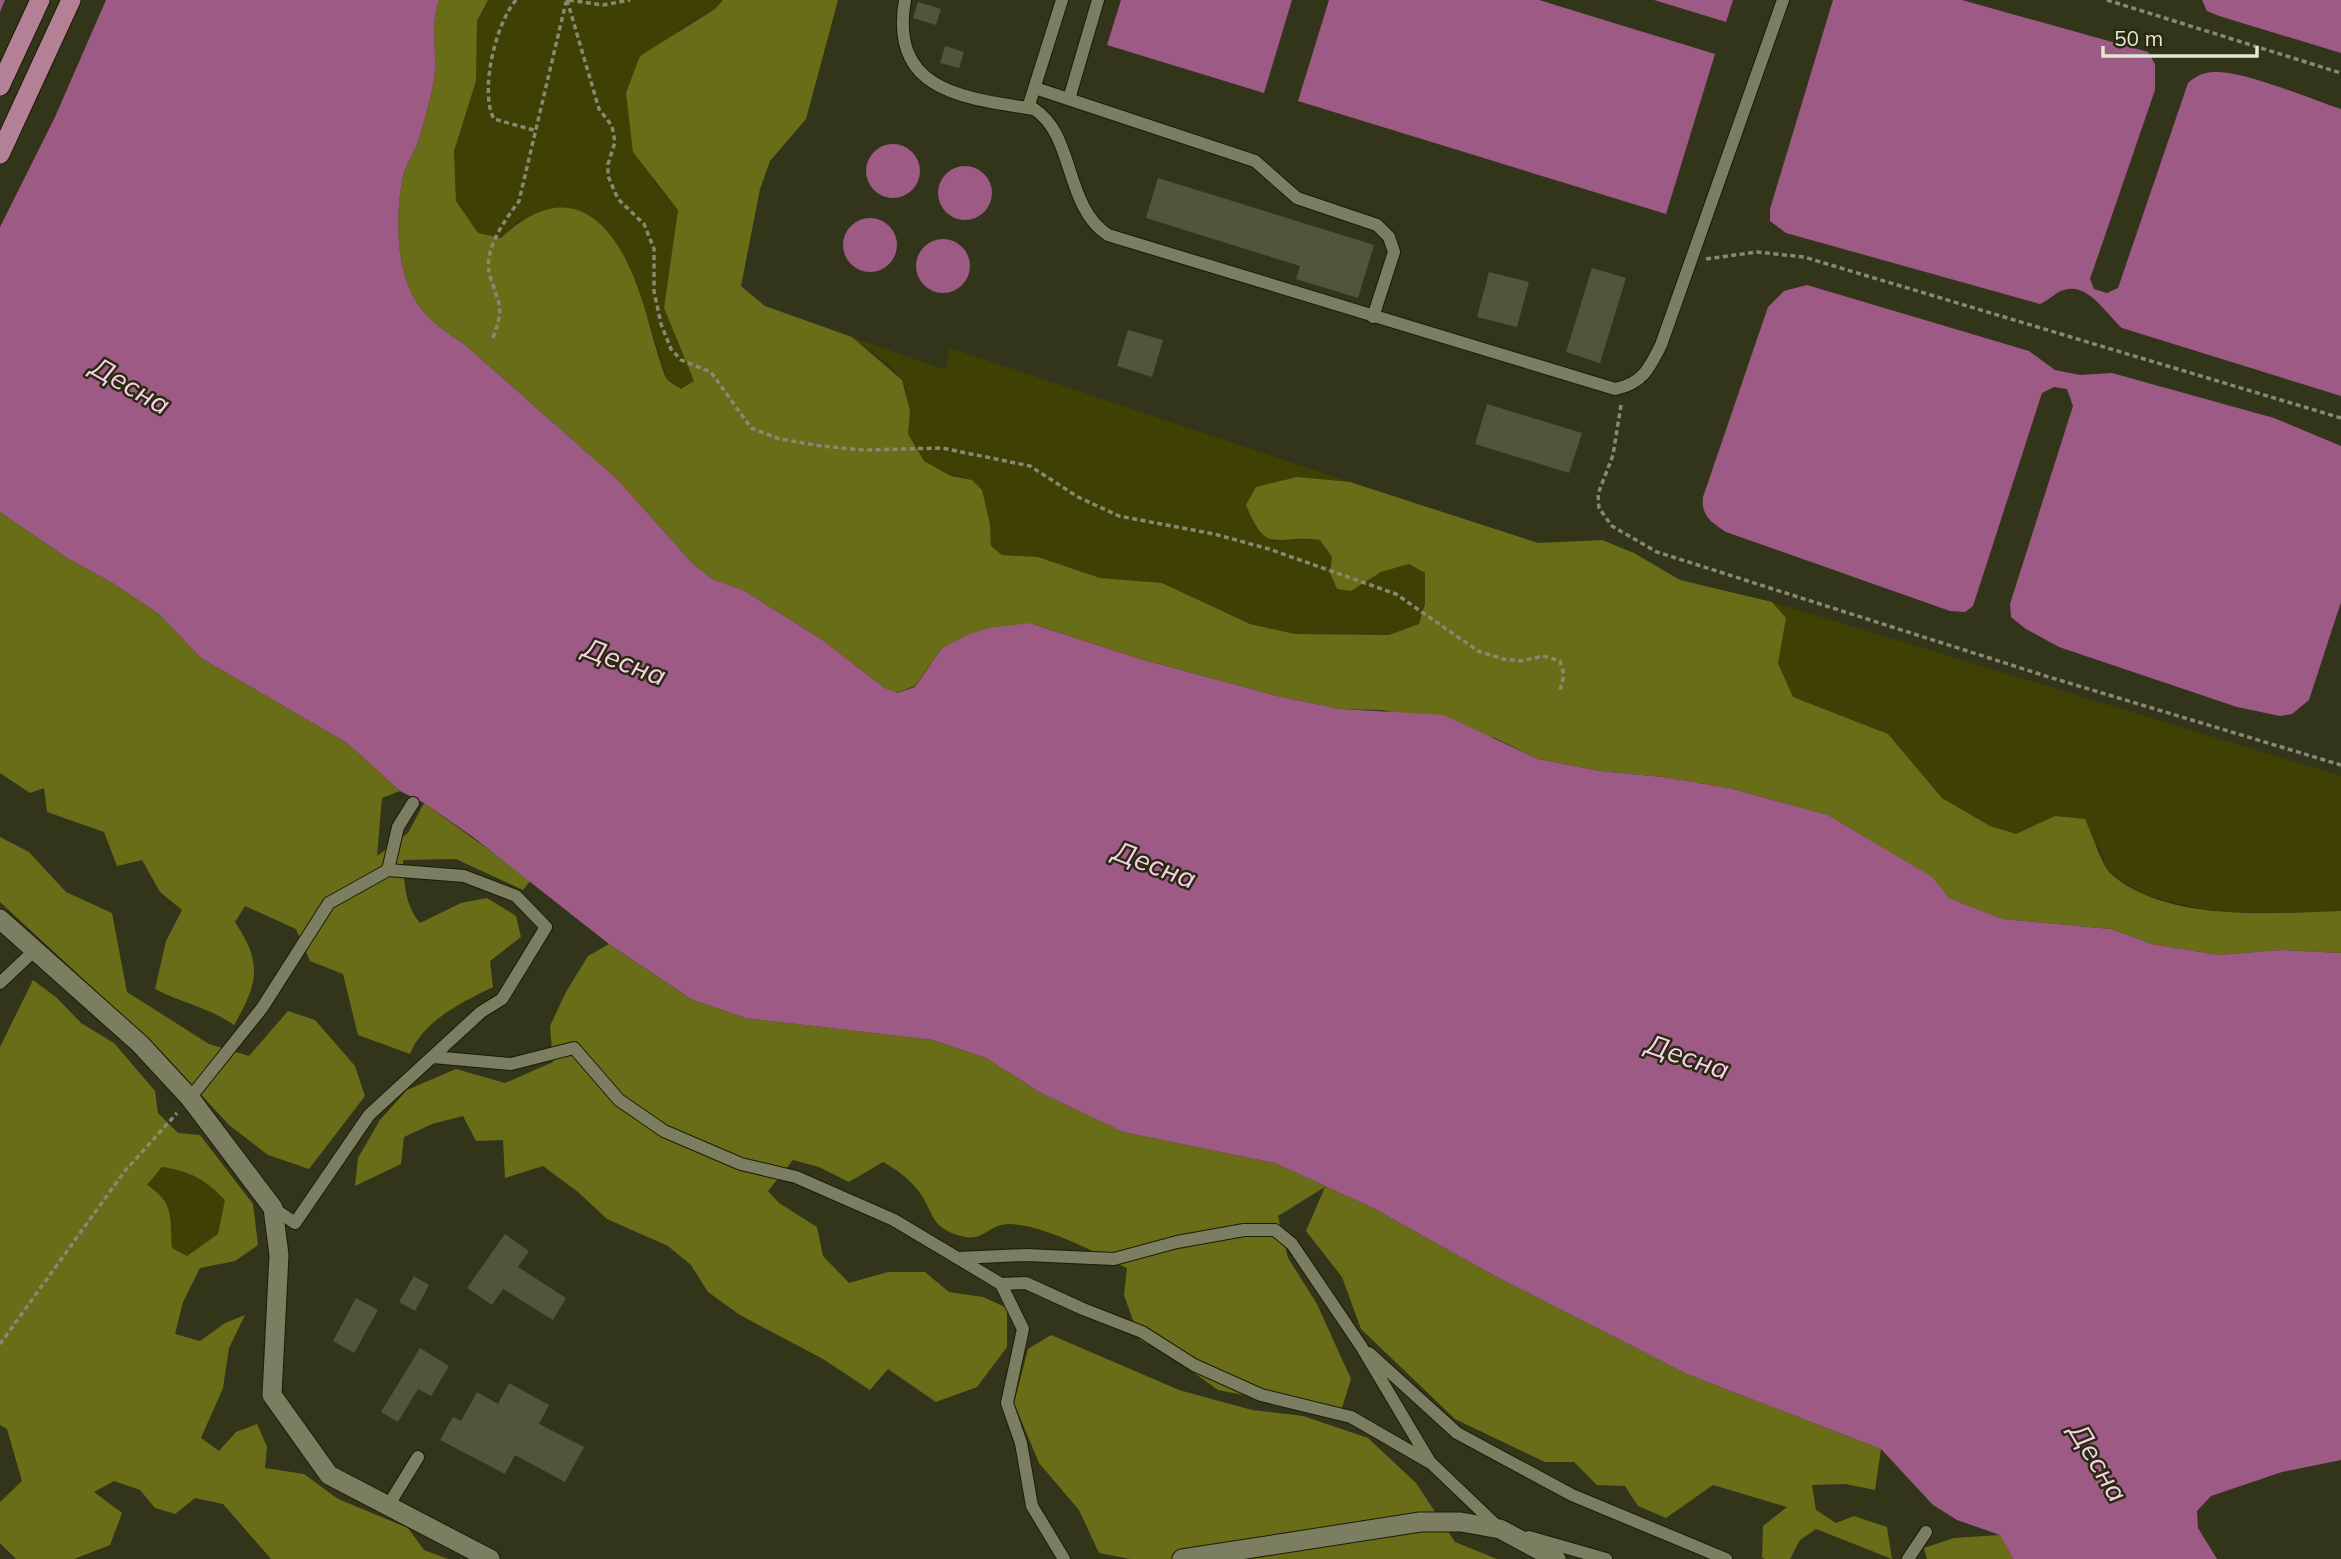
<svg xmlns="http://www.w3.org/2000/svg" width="2341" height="1559" font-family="Mulish,sans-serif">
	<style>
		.green { fill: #3e4004 }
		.forest { fill: #696d18; fill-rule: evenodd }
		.water { fill: #9d5a84 }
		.pier { fill: #33351b }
		.building { fill: #53553a }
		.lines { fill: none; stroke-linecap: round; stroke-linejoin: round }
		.service-casing { stroke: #1b1c04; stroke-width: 14 }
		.minor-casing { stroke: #1b1c04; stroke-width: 21 }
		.primary-casing { stroke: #1b1c04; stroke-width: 21 }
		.path { stroke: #878974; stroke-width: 3.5; stroke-dasharray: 5 3.5; stroke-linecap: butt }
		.service { stroke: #7c7e62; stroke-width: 12 }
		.minor { stroke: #7c7e62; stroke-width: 19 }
		.primary { stroke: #b48096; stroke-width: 19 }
		.labels { text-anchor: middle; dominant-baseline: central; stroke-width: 5; stroke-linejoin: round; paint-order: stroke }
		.water-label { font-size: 28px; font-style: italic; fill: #f8d0e7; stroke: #292a11 }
	</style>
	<rect width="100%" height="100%" fill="#33351b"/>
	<g class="green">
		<polygon points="488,0 723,0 715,9 680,28 652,180 678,210 664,308 694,381 681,389 667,379 641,296 622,254 522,218 501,238 478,233 456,201 454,151 476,81 477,21"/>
		<path d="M852,337L945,370L950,348L1350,482L1297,477L1256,487L1271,542L1298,537L1320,540L1332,557L1330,573L1351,591L1381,572L1409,564L1425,573V604L1419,624L1390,635L1295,634L1250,624L1162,583L1100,578L1038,557L1002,555L991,546L990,524L972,480C946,474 916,464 908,435C904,418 912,398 902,380C895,367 865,347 852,337Z"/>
		<polygon points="1772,602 2341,776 2341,911 2269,913 2206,910 2143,895 2108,871 2098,844 2029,828 2016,834 1990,826 1942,798 1888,734 1793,697 1778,663 1786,618"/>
		<path d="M162,1167C190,1171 205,1180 226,1200L218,1234L187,1256L172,1249C171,1218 175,1203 147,1185Z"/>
	</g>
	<g class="forest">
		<path d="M439,0H488L477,21L476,81L454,151L456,201L478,233L501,238C571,172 617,223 641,297C646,310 662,373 667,379C670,383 677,386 681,389L694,381L664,308L678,210L633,152L626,93L640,56L715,9L723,0H838L806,119L770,161L760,189L741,286L765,306L852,337L902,380L910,411L908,434L924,461L951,476L972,480L982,490L990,524L991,546L1002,555L1038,557L1100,578L1162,583L1250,624L1295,634L1389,635L1419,624L1425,604V573L1409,564L1381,572L1351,591L1337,589L1330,573L1332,557L1320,540C1274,533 1268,558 1246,505L1256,487L1297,477L1350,482L1538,543L1602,540L1634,553L1680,580L1772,602L1786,618L1778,663L1793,697L1888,734L1942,798L1990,826L2016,834L2055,816L2085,819C2091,832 2102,865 2110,873C2165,923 2272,913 2341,911V953L2281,950L2219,955L2152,944L2111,929L2003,919L1949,898L1931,877L1828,815L1729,788L1663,777L1600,771L1538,759L1495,738L1383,710L1341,709L1281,697L1140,659L1031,623L941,649L915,686L896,693L883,687L824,641L743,590L712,579L693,564L618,480L464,344C447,333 431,322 419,306C395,272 395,215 403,176C406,164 414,153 418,142C424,123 429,104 433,85C439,57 429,27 439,0Z"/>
		<path d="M0,512L67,558L111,582L159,614L201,658L347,743L400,791L382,798L377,856L408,833L424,803L531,880L523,890L456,859L403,860C404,883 405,905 420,923L461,903L487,898L516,916L521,937L490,961L493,987C462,1002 423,1021 410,1054L358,1035L343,974L310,961L296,929L245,906L235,922C263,964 258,983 234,1025C210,1008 182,1003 155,989L166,941L182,910L160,892L142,860L117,866L104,832L47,812L44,788L30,793L0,773Z"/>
		<polygon points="0,837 29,852 66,892 112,913 127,992 209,1044 249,1056 288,1011 315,1020 355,1066 365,1096 309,1169 268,1155 229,1125 161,1051 0,902"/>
		<path d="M609,944L691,999L745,1018L933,1040L986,1058L1041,1093L1123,1132L1275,1163L1373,1208L1495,1276L1687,1374L1881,1449L1875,1490L1845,1484L1812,1485L1816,1510L1836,1523L1854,1516L1887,1527L1892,1559L1816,1529L1800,1540L1790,1559H1766L1762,1558L1763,1526L1787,1507L1713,1485L1666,1518L1638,1506L1625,1486L1597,1485L1574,1462H1545L1455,1419L1361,1329L1342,1277L1306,1231L1325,1187L1278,1216L1288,1258L1317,1304L1351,1379L1340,1414L1218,1390L1171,1356L1140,1340L1124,1295L1127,1268C1099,1254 1032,1218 1001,1225C985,1229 982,1243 957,1235C930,1226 933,1211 920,1193C909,1178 897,1170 883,1162L849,1182L819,1167L793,1160L768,1191L779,1203L817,1227L823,1256L849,1283L888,1272H925L949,1292L983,1297L1007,1308V1347L977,1387L936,1402L888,1369L870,1390L823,1359L740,1315L708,1292L691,1265L668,1246L607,1219L578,1192L543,1166L505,1178L503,1140L476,1141L463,1116L432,1124L404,1137L401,1164L355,1186L358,1158L380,1120L407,1090L456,1069L505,1083L553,1062L550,1026L566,992L588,956Z"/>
		<path d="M33,980L57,998L81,1023L114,1043L155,1091L158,1113L178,1133L200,1135L253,1204L258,1245L235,1261L200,1268L183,1302L175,1334L200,1341L225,1323L245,1315L229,1348L223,1388L201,1438L219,1451L236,1432L257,1424L267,1447L265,1468L304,1474L338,1499L408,1528L424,1550L448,1559H271L223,1504L195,1498L175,1514L155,1508L140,1490L114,1481L94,1492L122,1513L110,1545L74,1559H16L0,1543V1502L22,1481L7,1429L0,1425V1047ZM162,1167C190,1171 206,1180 225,1200L218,1234L187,1256L172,1248C170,1218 175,1203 147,1185Z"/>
		<polygon points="1051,1335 1179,1390 1252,1410 1303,1416 1368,1438 1416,1483 1455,1542 1497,1559 1130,1559 1099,1553 1079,1510 1039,1463 1014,1403 1028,1349"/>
		<polygon points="2000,1535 2013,1559 1927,1559 1924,1548 1954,1538"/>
	</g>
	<g class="water">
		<path d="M0,0H439C429,27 439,57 433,85C429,104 424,123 418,142C414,153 406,164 403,176C395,215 395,272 419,306C431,322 447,333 464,344L618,480L693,564L712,579L743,590L824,641L883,687L897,693L915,687L941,649L967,635L990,628L1030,623L1140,659L1281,697L1341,709L1444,715L1538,759L1600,771L1663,777L1729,788L1828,815L1932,877L1949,898L2003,919L2111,929L2152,944L2219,955L2281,950L2341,953V1460L2282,1472L2211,1496L2197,1511L2198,1528L2217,1559H2013L2000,1535L1957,1520L1933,1505L1881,1449L1687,1374L1495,1276L1373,1208L1275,1163L1123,1132L1041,1093L986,1058L933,1040L745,1018L691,999L609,944L473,837L424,803L400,791L347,743L201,658L159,614L111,582L67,558L0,512Z"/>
		<polygon points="1121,0 1292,0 1264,93 1107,45"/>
		<polygon points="1329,0 1539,0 1715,54 1666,214 1298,101"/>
		<polygon points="1654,0 1733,0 1726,22"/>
		<path d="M1833,0H1962L2148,52L2155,64V90L2090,279L2094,289L2107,293L2118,288L2188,83C2196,76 2202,73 2213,72C2243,70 2310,99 2341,109V396L2122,328C2107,315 2088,282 2064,290C2056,292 2048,301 2040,304L1786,233L1770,221V209Z"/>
		<polygon points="2202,0 2341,0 2341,53 2219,16 2207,11"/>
		<circle cx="893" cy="171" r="27"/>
		<circle cx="965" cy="193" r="27"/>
		<circle cx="870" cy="245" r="27"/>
		<circle cx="943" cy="266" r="27"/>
		<path d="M1807,285L2029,351L2055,370L2080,375L2112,373L2274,418L2341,446V602L2309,700L2292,714L2280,716L2237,707L2059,647L2026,629L2011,617L2010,604L2073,406L2067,389L2054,387L2042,393L1973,606L1965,612L1950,611L1726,532C1711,522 1701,516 1703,497L1768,307L1784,291Z"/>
	</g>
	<polygon class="pier" points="5,0 106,0 55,117 0,227 0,12"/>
	<g class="building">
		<polygon points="918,2 941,9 936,25 913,18"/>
		<polygon points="945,46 964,52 959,68 940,63"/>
		<polygon points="1158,178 1374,245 1358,298 1296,279 1300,266 1146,218"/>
		<polygon points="1592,268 1626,278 1600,363 1566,352"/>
		<polygon points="1489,272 1529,282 1517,327 1477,317"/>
		<polygon points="1128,330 1163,340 1152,377 1117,366"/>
		<polygon points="1487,404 1582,433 1569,473 1475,444"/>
		<polygon points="505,1234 529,1251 518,1267 566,1298 553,1320 503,1289 492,1305 467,1288"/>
		<polygon points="414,1276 429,1285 415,1311 399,1302"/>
		<polygon points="356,1298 378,1310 354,1353 333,1341"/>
		<polygon points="420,1348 449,1366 431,1396 418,1389 398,1422 381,1412"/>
		<polygon points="509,1383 549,1405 539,1424 584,1447 565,1482 515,1455 505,1474 440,1440 453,1417 461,1421 477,1392 498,1404"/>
	</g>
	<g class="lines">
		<g class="service-casing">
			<g id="service">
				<path d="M905,0C889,92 964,98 1034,109C1075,135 1064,206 1108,235L1615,389C1642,384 1649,369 1661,345L1783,0"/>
				<polyline points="1035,88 1255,161 1297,198 1377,225 1389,237 1394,252 1373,317"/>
				<polyline points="1069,99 1098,0"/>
				<polyline points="1028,108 1062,0"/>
				<polyline points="388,870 398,827 413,803"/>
				<polyline points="0,983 34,951"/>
				<polyline points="433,1057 511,1064 574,1048 619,1100 664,1131 741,1164 796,1177 894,1220 1001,1284 1023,1329 1007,1403 1021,1443 1032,1506 1064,1559"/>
				<polyline points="190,1098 262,1008 329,903 388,870 464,876 516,896 546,927 502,999 481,1012 369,1115 295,1223 273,1208"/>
				<polyline points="958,1258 1026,1255 1114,1259 1177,1242 1244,1230 1275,1230 1292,1244 1361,1346 1430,1462 1499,1528"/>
				<polyline points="1001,1284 1026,1283 1083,1309 1142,1332 1194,1365 1261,1395 1351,1417 1429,1462"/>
				<polyline points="1369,1353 1457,1433 1572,1495 1726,1559"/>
				<polyline points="388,1506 418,1457"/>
				<polyline points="1529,1537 1606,1559"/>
				<polyline points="1908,1559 1926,1532"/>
			</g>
		</g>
		<g class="minor-casing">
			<g id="minor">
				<polyline points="0,919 140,1044 190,1098 273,1208 279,1255 272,1395 329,1475 490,1559"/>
				<polyline points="1182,1559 1420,1522 1461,1522 1500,1529 1556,1559"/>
			</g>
		</g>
		<g class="primary-casing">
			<g id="primary">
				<polyline points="0,86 40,0"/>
				<polyline points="0,154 71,0"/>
			</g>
		</g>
		<g class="path">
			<path d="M516,0C496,23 479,91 494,119L537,131"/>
			<polyline points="567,0 599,109 612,126 615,142 608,164 608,176 618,199 644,224 654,249 654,291 661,324 671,349 681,360 711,372 751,428 780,439 821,446 864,450 942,448 1030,466 1078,497 1119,516 1214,534 1269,549 1396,594 1478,651 1503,659 1522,661 1543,656 1560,661 1564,675 1560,690"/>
			<polyline points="569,0 603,5 630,0"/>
			<polyline points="2107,0 2341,73"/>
			<polyline points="1706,259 1757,252 1804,257 2341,418"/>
			<path d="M493,338C505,305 499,306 490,276C482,251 505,220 519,201L566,2"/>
			<polyline points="1621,405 1613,455 1598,494 1599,508 1612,526 1657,552 2049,677 2341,765"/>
			<polyline points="0,1344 124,1172 177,1113"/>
		</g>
		<use href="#service" class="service"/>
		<use href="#minor" class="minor"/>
		<use href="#primary" class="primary"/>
	</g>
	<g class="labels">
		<g class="water-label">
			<text transform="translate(131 385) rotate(30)">Десна</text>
			<text transform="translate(625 661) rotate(21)">Десна</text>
			<text transform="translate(1155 864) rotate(21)">Десна</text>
			<text transform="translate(1688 1056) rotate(19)">Десна</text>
			<text transform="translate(2099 1462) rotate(59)">Десна</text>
		</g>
	</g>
	<path d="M2103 46v10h154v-10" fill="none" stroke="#e4e6d6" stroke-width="3.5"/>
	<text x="2114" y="46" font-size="21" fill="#e4e6d6" stroke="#292a11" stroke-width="5" paint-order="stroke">50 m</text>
</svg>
